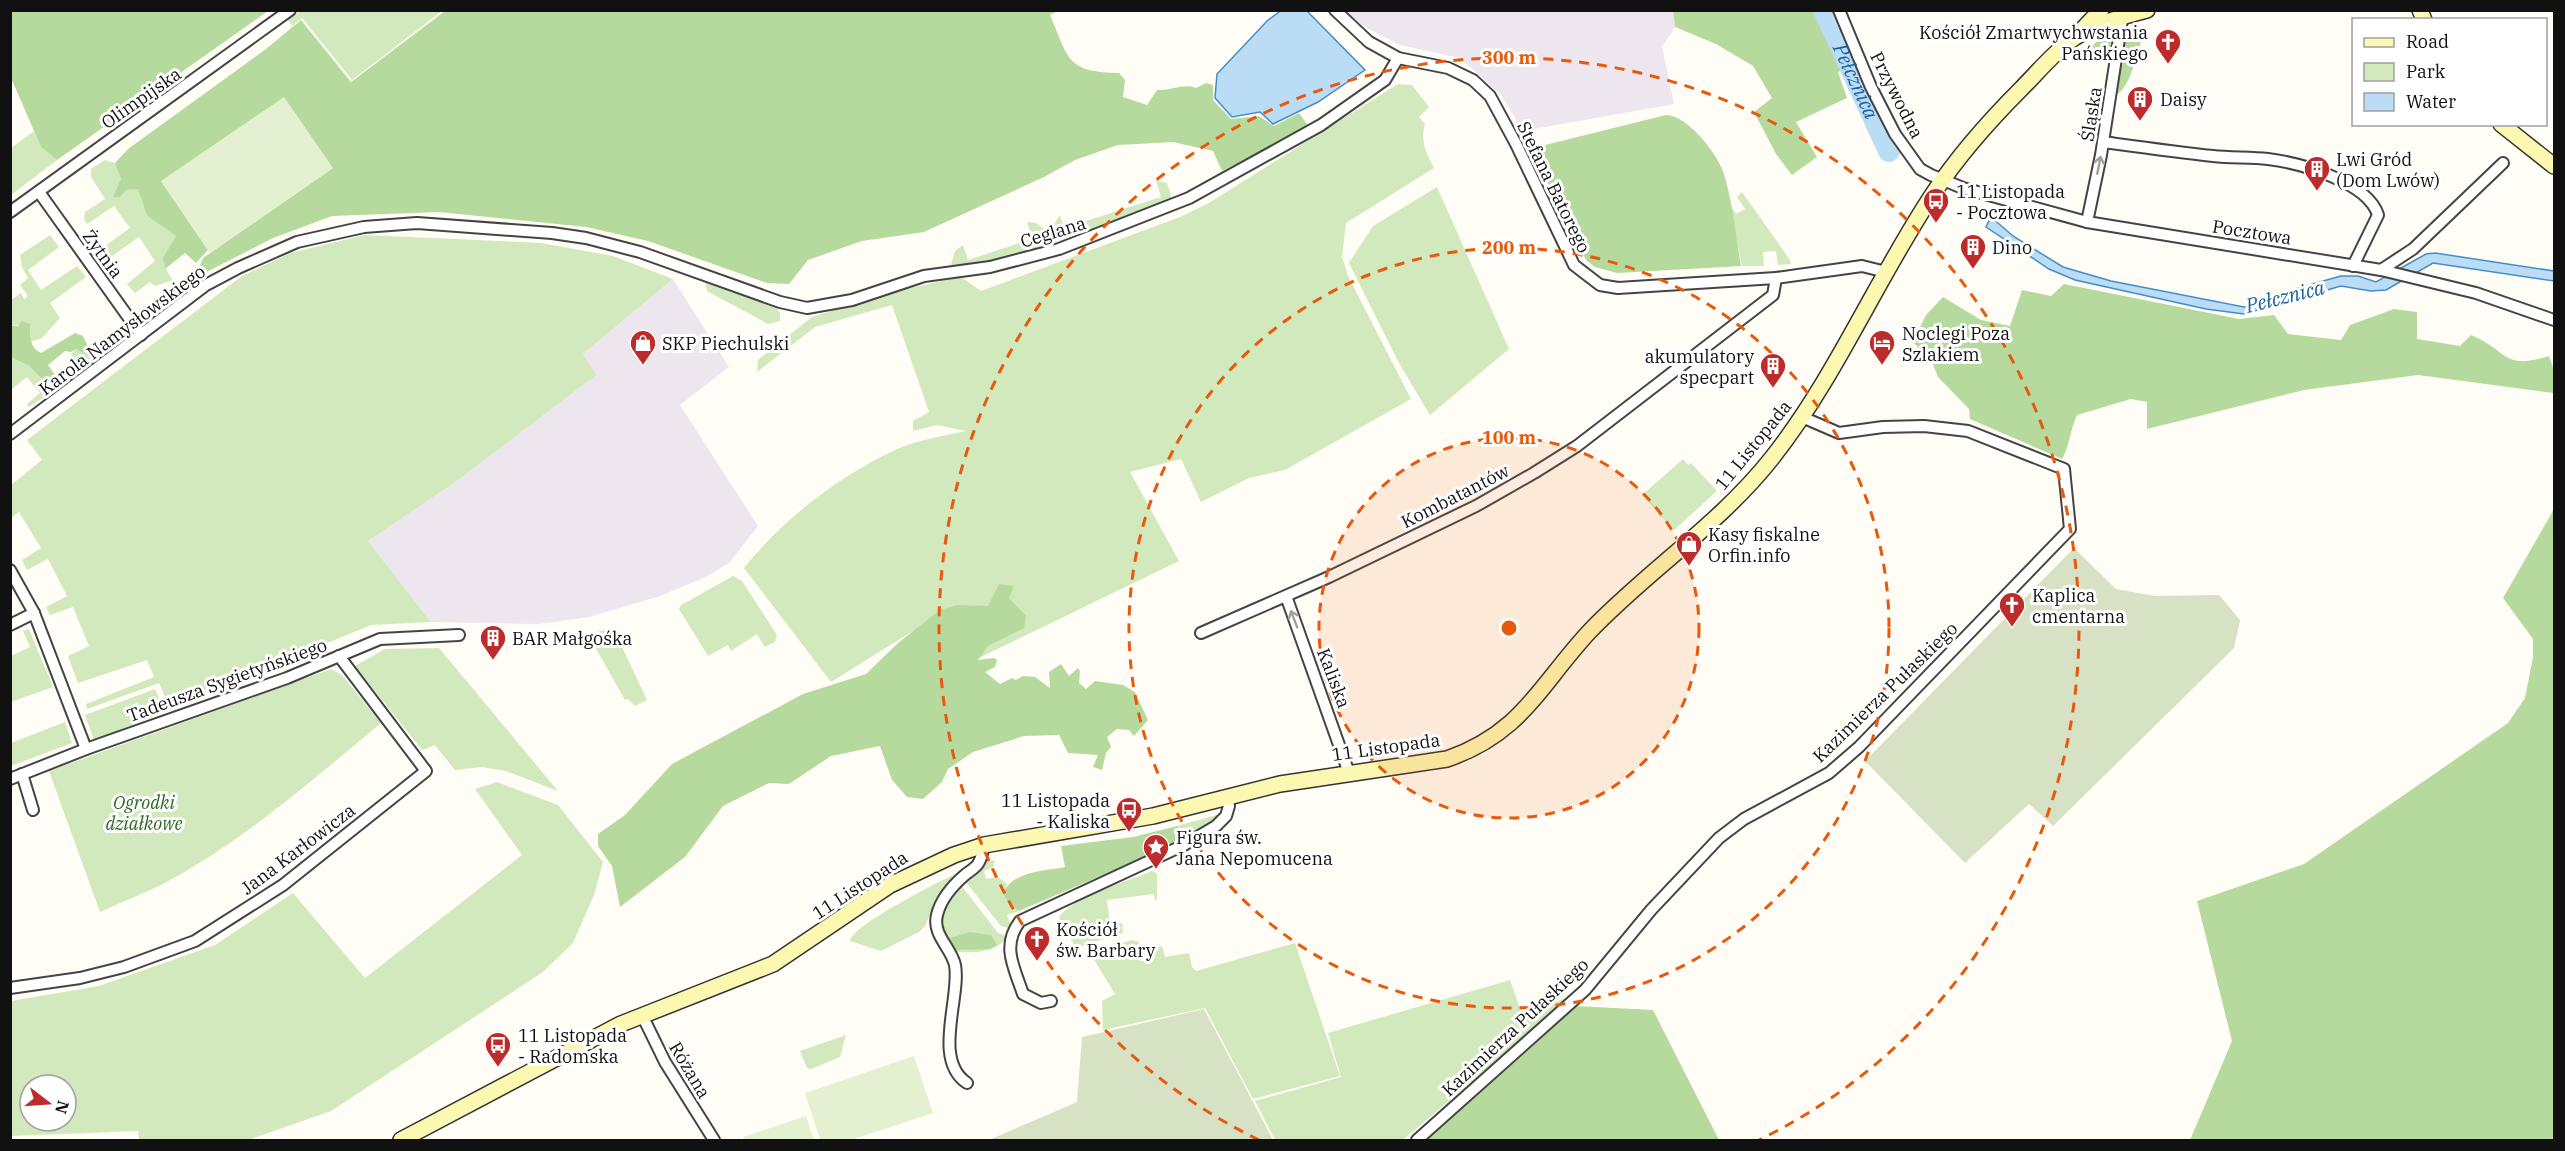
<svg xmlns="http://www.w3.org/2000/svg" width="2565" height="1151" font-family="'IBM Plex Serif',serif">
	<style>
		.industrial { fill: #eee6ee }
		.green { fill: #d2e9be; fill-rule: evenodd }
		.forest { fill: #b6da9e }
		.cemetery { fill: #d7e2c5 }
		.pitch { fill: #e4f1d0 }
		.water { fill: #badcf5; stroke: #438eca; stroke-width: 1.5 }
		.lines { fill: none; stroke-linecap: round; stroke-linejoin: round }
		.river { stroke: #badcf5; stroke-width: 22 }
		.street-casing { stroke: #444; stroke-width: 14 }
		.secondary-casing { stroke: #333; stroke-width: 18 }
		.street { stroke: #fff; stroke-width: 10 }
		.secondary { stroke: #fcf8b2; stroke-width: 15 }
		.oneway { stroke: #a0a0a0 }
		.ring { fill: none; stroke: #e8590c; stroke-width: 3; stroke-dasharray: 10 8 }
		.labels { text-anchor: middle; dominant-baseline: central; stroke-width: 6; stroke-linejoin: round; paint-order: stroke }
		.poi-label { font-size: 18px; fill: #111; stroke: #fff; text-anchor: start }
		.street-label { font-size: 18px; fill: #111; stroke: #fff }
		.park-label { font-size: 18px; font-style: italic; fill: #2d6821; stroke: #fff }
		.water-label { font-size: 20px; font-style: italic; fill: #1b60a1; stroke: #fff }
		.centre { fill: #e8590c; stroke: #fff; stroke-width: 3 }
		.ring-label { font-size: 18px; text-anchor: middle; font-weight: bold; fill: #e8590c; stroke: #fff; stroke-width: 6; stroke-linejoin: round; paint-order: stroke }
	</style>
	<rect width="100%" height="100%" fill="#fffdf5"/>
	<g class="industrial">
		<polygon points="1344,11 1673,11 1675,27 1662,47 1674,104 1523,131 1501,95 1460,58 1400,45 1365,27"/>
		<polygon points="673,279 729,367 680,405 758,526 729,563 706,577 660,596 589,617 539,624 431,622 368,541 454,483 595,375 583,354"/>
	</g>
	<g class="green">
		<polygon points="300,11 300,10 442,11 352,80 302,18 292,26 288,20"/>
		<path d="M1398,84L1412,85L1429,107L1419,117L1425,124C1420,141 1426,153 1434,168L1346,223L1342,257L1348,276L1411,399L1285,470L1249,478L1201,502L1181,459L1130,472L1179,561L944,675L913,631L831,682L744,568C783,519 838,477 895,450C917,440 942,436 966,431L937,425L913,431V421L929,412L892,305L815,327L757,372L758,360L812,317L892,292L961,277L981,291L1180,217L1209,203Z"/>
		<polygon points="34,131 41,147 57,160 11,195 11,148"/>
		<path d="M105,160L115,163L126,190L138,188L147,216L176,236C166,253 159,263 173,280L155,286L150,282L135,293L127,284L155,261L139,237L102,263L95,253L130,228L114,206L87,224L84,219L85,212L105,199L91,177V169Z"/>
		<polygon points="1156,180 1167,183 1171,195 1170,200 1069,237 1063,238 1057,233 1055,223 1060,215 1064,228 1161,197"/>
		<polygon points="1437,187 1509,349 1430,415 1399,363 1349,263 1373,226"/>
		<polygon points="1742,192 1790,260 1791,264 1778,265 1776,251 1763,252 1764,266 1742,266 1729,202 1736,214 1745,209 1737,197"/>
		<polygon points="1027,222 1036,223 1044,229 1047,247 969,265 951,265 955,251 963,245 968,260 1032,239"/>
		<polygon points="50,235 59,247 28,270 41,290 77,266 86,277 50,303 60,318 42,338 30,342 30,324 11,326 11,300 21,293 24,299 28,296 20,285 28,278 22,267 20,255"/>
		<polygon points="365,235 541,243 613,256 673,279 583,354 596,375 454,483 368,541 431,622 371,625 175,706 172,699 167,702 159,683 87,709 86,704 154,677 147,660 78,683 68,656 89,646 73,607 50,615 46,607 67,596 48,559 27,570 22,560 41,548 19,512 11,518 11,485 42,460 27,440 242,276 290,253"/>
		<polygon points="705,283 775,306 780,313 780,321 768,324 707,291"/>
		<polygon points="75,349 81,350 87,355 93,355 94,360 66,382 60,382 57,379 70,369 68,359"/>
		<polygon points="11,357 29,366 51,390 55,390 29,407 27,404 40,393 27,377 11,390"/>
		<polygon points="1683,459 1688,465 1691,463 1717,491 1674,530 1642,495"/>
		<polygon points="733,576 742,581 777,635 775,642 765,647 757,634 731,651 728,645 708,656 679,609 681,605"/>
		<polygon points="613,628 647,700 635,706 628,699 625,700 590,638 593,633"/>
		<polygon points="29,629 53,687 11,702 11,656 30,647 23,631"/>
		<polygon points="439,648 558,791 506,771 482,767 455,770 435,745 422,750 355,666 385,649"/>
		<path d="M331,669L342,675L381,723C311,781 240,844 159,886C140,895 119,903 100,912L49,771Z"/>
		<polygon points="155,689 165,712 94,740 85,715"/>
		<polygon points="65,722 72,743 11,766 11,743"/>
		<path d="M497,782L558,805L603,862L594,895L573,943L543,972L331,1111L248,1140H139L138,1131L11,1136V1001L99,986L215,945L293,893L365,978L522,855L475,789ZM30,1085H66V1121H30Z"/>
		<polygon points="1220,814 1214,821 1182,841 1182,833 1177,826"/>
		<polygon points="995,860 993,867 984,871 986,879 998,877 1007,884 1003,893 1007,901 1019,911 1007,915 1012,929 1001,926 965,881 987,862"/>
		<path d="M967,868L938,897L925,926L919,932L881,951L850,941C854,923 947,878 967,868Z"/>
		<path d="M1152,871L1157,874V899L1155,901L1154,894L1107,900L1110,924L1122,923L1123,933L1076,948L1059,918C1068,899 1131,880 1152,871Z"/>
		<path d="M961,885L998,933L1008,936C994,955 975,952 953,952L944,938L940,914Z"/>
		<polygon points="1132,940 1139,942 1140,961 1150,961 1155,957 1154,948 1162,946 1165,957 1189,953 1192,967 1196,971 1295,943 1340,1076 1253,1099 1205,1008 1103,1030 1102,1001 1115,994 1090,953"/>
		<polygon points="1510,980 1522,1014 1572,996 1403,1140 1275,1140 1255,1101 1341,1077 1328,1033"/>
		<polygon points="846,1035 840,1057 811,1069 807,1068 800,1051"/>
	</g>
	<g class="forest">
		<polygon points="11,10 268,10 268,11 57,160 41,147 11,78"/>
		<path d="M445,11H1058L1050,15C1069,59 1066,72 1119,73L1125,80L1123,97L1147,105L1157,90C1171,91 1184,83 1196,88L1206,83L1213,85V100L1231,119L1259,116L1274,126L1299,113L1309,127L1222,171L1213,151L1173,142L1118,145L1075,160L1044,177L924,232L862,241L808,260L789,284L767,283L648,241L586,227L439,212L332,216L273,238L195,278L203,258L333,168L161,181L208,250L196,263L185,253L165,269L163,258L176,236L147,216L138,189L126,190L120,197H113L121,179L115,163L128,149L266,49L301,20L351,82Z"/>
		<polygon points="1673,11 1826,11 1851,66 1838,72 1847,98 1796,122 1817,157 1792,175 1776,154 1754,112 1772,98 1753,66 1716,44 1675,27"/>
		<path d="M2138,27L2144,34C2137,50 2131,90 2114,96L2124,31Z"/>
		<polygon points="2115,31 2113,60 2091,58 2087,53 2095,43"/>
		<path d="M1666,115C1688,116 1715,151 1723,171C1732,197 1736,238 1741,266L1617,273L1595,267L1586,260L1532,152L1541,146Z"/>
		<path d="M2064,284L2239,319L2274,315L2288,334L2341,340L2350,325L2394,309L2417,312V339L2460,346L2471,335C2508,350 2502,371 2549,356L2554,370V393L2418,375L2304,390L2147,429V402L2131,399L2077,415C2070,430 2070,445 2062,459L1970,419L1969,409L1938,377L1932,362L1913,342L1926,315L1943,297L1981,320L2010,326L2022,290L2051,296Z"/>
		<path d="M22,321L30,324C30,336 29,347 41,353L75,333L83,336L91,353L87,355L76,349L71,352L65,351L48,365L60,382L51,389L29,366L11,357V326H18Z"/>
		<polygon points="2554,509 2554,1140 2190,1140 2232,1041 2197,901 2304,864 2508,723 2525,698 2533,657 2533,639 2503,598"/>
		<polygon points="999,584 1014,586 1009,598 1026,616 1024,628 988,646 978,660 994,658 997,660 995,667 985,672 1000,684 1012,678 1016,680 1023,676 1035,677 1050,688 1049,672 1061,664 1069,676 1078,668 1080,671 1079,683 1086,689 1095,681 1123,685 1135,692 1148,720 1134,736 1129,730 1117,729 1107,737 1111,747 1106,753 1102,770 1093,767 1098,755 1068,753 1059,735 1024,736 973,752 948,769 942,782 923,799 907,797 892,780 880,746 831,756 789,784 769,783 723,806 685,857 620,907 612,866 598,846 598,834 625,815 672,764 803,694 866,674 898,643 940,610 957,605 988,606"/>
		<path d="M1177,826L1182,833V841L1019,911L1007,901L1003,893C1013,871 1044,871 1065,867L1061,846L1133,837Z"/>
		<polygon points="970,932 991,935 997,945 990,949 954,950 947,939"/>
		<polygon points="1575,1006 1653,1010 1719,1140 1427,1140"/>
	</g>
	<g class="cemetery">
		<polygon points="2074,548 2116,589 2155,596 2219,595 2240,620 2234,648 2053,826 2029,804 1965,863 1865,761"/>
		<polygon points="1204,1009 1273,1140 989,1140 1077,1102 1082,1037"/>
	</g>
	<g class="pitch">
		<polygon points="284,97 333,168 210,253 161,181"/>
		<polygon points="914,1056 933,1113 851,1140 820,1140 805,1093"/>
		<polygon points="806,1116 814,1140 744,1140 743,1137"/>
	</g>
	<g class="water">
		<polygon points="1282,10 1307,11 1365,70 1318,102 1273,124 1260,112 1232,117 1215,98 1217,74 1268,20"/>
		<polygon points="1991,217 2013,236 2063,267 2111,281 2244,307 2255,305 2283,292 2341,276 2358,276 2376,282 2426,254 2435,253 2554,271 2554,281 2433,263 2386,290 2371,291 2341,286 2244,314 2206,309 2075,280 2049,269 1986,227"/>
	</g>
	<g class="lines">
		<path class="river" id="s1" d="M1824,10L1889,151"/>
		<g class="street-casing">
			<g id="street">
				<polyline points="1335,10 1369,42 1398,58 1448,68 1473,80 1490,96 1516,144 1574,265 1600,285 1618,288 1776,278 1862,266 1886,272"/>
				<polyline points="1839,10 1871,87 1895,134 1920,169 1931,175 1963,188 2087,222 2381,270 2476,293 2554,320"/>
				<path d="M2103,142C2140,147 2176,152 2213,156C2231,158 2250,157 2268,159C2300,163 2368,182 2378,215L2353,266"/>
				<polyline points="39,192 141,335"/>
				<polyline points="10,212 290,10"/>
				<polyline points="2087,222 2101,155 2123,13"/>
				<polyline points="2381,270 2413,249 2503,163"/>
				<polyline points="10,434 206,285 238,268 297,242 364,227 417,223 552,233 586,238 640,252 780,302 807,308 852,300 924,276 990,267 1059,249 1189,198 1321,125 1385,80 1398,58"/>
				<polyline points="10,570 34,613 86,749"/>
				<polyline points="1286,596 1349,773"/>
				<polyline points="10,625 34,613"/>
				<polyline points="1201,633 1329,577 1476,506 1534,473 1577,446 1773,295 1776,278"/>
				<polyline points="22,774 33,810"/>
				<polyline points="10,779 86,749 287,678 380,639 459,635"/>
				<polyline points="10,988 80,978 124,967 195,941 283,885 426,771 339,656"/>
				<path d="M1051,1001L1041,1003L1023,994C1014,967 1001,946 1020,921L1184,845L1216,826L1226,816L1229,806L1227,796"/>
				<polyline points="642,1015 665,1062 714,1140"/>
				<path d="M967,1083C932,1060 961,997 955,965C951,947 932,935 937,915C941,898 953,885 966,874C970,871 977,867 979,862C982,857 983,850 984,845"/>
				<polyline points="1417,1140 1585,990 1651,910 1719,838 1744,819 1829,773 1859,747 2070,529 2064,469 1968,431 1924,426 1883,427 1839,433 1802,417"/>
			</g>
		</g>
		<g class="secondary-casing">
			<g id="secondary">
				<polyline points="2420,10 2424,20"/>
				<polyline points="2081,31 2101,10"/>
				<polyline points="2501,124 2554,166"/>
				<path d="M401,1140L621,1024L773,964L890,885L954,855L984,845L1153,816L1280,784L1447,759C1522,733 1539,686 1589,632C1647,571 1719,525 1772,458C1836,377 1876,280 1933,194C1958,156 1989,121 2021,89C2038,72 2054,52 2074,38C2095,24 2123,16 2147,10"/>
			</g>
		</g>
		<use href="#street" class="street"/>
		<use href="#secondary" class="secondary"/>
	</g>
	<defs><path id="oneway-shaft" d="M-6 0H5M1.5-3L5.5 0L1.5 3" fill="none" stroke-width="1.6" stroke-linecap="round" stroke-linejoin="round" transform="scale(1.5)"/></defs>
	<g class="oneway">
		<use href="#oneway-shaft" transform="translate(2099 165) rotate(-79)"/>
		<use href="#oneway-shaft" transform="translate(1294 619) rotate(-111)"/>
	</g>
	<circle cx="1509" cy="628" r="190" fill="#e8590c" fill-opacity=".12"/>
	<g class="ring">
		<circle cx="1509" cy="628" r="190"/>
		<circle cx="1509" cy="628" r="380"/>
		<path d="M1259 1140A570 570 0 1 1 1759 1140"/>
	</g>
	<defs>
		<g id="church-pin" transform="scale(1.35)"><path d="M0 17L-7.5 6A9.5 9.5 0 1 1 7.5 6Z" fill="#be2b2b" stroke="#fff"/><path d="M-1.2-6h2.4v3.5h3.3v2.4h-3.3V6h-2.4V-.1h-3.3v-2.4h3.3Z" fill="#fff"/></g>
		<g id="building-pin" transform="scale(1.35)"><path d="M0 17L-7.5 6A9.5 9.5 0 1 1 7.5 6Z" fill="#be2b2b" stroke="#fff"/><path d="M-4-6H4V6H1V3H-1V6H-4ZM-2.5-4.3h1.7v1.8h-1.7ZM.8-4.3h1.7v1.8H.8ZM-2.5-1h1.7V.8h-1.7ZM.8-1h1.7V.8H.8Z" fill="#fff"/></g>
		<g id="bus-pin" transform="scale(1.35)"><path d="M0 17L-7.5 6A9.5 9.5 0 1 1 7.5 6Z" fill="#be2b2b" stroke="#fff"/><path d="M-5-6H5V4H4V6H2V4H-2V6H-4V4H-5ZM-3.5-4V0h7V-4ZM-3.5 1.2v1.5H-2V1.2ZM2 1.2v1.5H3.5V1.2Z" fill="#fff"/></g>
		<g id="shop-pin" transform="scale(1.35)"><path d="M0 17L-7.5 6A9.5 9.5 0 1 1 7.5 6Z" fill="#be2b2b" stroke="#fff"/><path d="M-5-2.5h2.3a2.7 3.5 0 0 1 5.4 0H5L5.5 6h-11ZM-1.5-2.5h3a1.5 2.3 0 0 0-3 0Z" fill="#fff"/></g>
		<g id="hotel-pin" transform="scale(1.35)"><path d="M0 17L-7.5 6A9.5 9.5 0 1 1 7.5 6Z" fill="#be2b2b" stroke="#fff"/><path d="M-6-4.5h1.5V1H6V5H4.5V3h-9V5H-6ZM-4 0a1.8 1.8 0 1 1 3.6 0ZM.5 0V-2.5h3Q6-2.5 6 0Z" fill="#fff"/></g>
		<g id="sight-pin" transform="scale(1.35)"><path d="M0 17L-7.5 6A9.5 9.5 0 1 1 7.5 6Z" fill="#be2b2b" stroke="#fff"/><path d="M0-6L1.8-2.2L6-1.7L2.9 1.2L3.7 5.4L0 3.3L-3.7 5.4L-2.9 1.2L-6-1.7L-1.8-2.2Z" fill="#fff"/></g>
	</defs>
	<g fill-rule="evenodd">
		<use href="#church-pin" x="2168" y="42"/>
		<use href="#building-pin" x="2140" y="99"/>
		<use href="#building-pin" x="2317" y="169"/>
		<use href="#bus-pin" x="1936" y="201"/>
		<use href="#building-pin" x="1973" y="247"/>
		<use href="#shop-pin" x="643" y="343"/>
		<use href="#hotel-pin" x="1882" y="343"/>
		<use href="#building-pin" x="1773" y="366"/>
		<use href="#shop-pin" x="1689" y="544"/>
		<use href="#church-pin" x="2012" y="605"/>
		<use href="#building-pin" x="493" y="638"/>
		<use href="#bus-pin" x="1129" y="810"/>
		<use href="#sight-pin" x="1156" y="847"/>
		<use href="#church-pin" x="1037" y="939"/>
		<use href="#bus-pin" x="498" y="1045"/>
	</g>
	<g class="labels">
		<g class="poi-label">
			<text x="2148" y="32" text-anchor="end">Kościół Zmartwychwstania<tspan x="2148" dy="21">Pańskiego</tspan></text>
			<text x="2160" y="99">Daisy</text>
			<text x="2336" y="159">Lwi Gród<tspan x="2336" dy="21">(Dom Lwów)</tspan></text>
			<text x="1956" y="191">11 Listopada<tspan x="1956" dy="21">- Pocztowa</tspan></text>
			<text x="1992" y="247">Dino</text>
			<text x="1902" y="333">Noclegi Poza<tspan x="1902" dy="21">Szlakiem</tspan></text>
			<text x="662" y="343">SKP Piechulski</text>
			<text x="1754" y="356" text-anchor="end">akumulatory<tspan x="1754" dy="21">specpart</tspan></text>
			<text x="1708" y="534">Kasy fiskalne<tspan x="1708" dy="21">Orfin.info</tspan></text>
			<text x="2032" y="595">Kaplica<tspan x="2032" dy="21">cmentarna</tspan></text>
			<text x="512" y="638">BAR Małgośka</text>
			<text x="1110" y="800" text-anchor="end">11 Listopada<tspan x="1110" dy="21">- Kaliska</tspan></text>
			<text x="1176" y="837">Figura św.<tspan x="1176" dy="21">Jana Nepomucena</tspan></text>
			<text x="1056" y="929">Kościół<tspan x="1056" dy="21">św. Barbary</tspan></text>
			<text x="518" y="1035">11 Listopada<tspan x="518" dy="21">- Radomska</tspan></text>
		</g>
		<g class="street-label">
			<text transform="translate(1897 95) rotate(63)">Przywodna</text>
			<text transform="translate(141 98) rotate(-35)">Olimpijska</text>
			<text transform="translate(2091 114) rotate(-81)">Śląska</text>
			<text transform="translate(1554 187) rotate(64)">Stefana Batorego</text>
			<text transform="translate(1053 232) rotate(-17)">Ceglana</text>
			<text transform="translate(2252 232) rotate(9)">Pocztowa</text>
			<text transform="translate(103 254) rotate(54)">Żytnia</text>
			<text transform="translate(122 330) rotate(-37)">Karola Namysłowskiego</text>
			<text transform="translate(1753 445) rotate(-51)">11 Listopada</text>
			<text transform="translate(1455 496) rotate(-27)">Kombatantów</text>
			<text transform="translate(1334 678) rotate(69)">Kaliska</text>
			<text transform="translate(227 680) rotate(-20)">Tadeusza Sygietyńskiego</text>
			<text transform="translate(1885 692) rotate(-44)">Kazimierza Pułaskiego</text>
			<text transform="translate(1386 747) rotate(-8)">11 Listopada</text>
			<text transform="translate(298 849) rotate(-37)">Jana Karłowicza</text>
			<text transform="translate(860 885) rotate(-33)">11 Listopada</text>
			<text transform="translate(1515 1027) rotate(-43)">Kazimierza Pułaskiego</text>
			<text transform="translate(690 1070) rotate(59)">Różana</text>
		</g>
		<g class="park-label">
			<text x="144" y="802">Ogrodki<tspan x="144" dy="21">działkowe</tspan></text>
		</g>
		<g class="water-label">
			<text stroke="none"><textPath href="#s1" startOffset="78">Pełcznica</textPath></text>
			<text transform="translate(2285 296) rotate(-14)">Pełcznica</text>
		</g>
	</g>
	<circle cx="1509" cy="628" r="9" class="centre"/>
	<g class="ring-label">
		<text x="1509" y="64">300 m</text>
		<text x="1509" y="254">200 m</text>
		<text x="1509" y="444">100 m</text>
	</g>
	<rect width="2565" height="1151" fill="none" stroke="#111111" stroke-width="24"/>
	<rect x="2352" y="18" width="195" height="108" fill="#ffffff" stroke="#a0a0a0" stroke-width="1.5"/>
	<rect x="2364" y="38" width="30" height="9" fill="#fcf8b2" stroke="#a0a0a0" stroke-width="1.5"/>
	<text x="2406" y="48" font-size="18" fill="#111111">Road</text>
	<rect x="2364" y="63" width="30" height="18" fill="#d2e9be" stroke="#a0a0a0" stroke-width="1.5"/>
	<text x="2406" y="78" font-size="18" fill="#111111">Park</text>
	<rect x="2364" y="93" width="30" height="18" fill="#badcf5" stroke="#a0a0a0" stroke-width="1.5"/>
	<text x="2406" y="108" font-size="18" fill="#111111">Water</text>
	<g transform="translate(48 1103) rotate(107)"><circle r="28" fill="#ffffff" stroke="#a0a0a0" stroke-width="1.5"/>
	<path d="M0-4.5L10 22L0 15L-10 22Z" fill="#be2b2b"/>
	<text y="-9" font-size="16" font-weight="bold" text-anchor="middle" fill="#111111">N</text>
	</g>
</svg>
